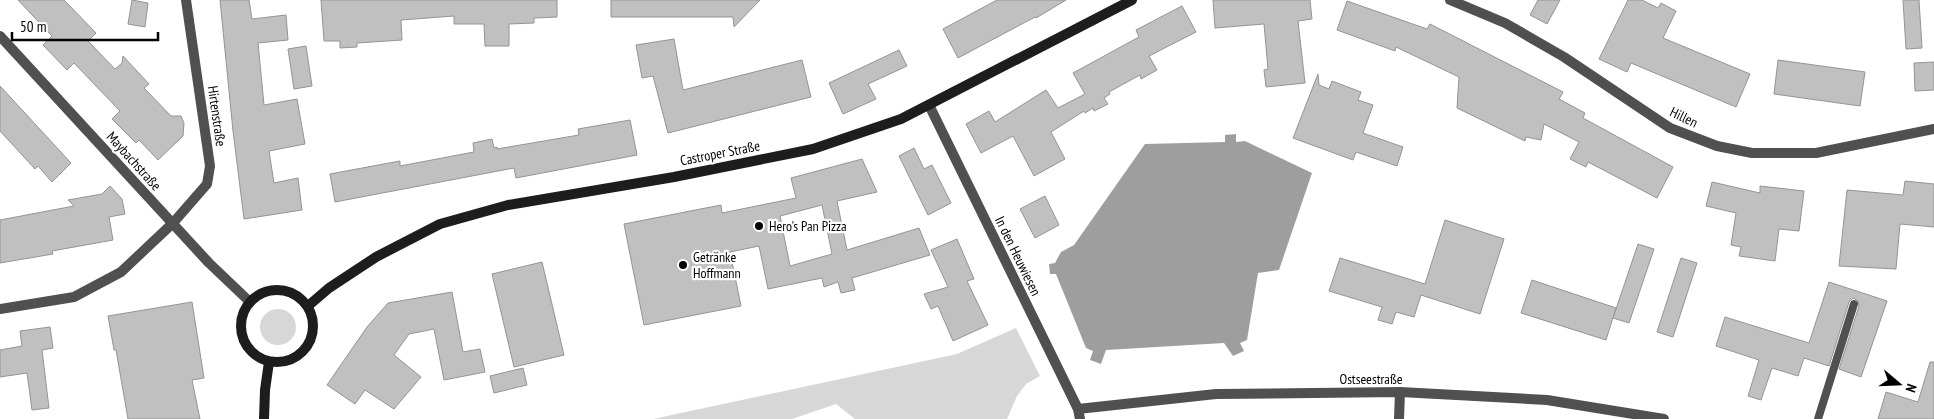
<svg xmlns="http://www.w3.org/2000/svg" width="1934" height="419" font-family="'PT Sans Narrow',sans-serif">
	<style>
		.green { fill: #d7d7d7 }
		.water { fill: #9e9e9e }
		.building { fill: #c0c0c0; stroke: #949494; fill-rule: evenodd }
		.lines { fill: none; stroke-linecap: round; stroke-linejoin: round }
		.service { stroke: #505050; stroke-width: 8 }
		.minor { stroke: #505050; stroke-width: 10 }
		.secondary { stroke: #1d1d1d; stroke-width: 10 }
		.poi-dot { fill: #000; stroke: #fff; stroke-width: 2 }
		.labels { text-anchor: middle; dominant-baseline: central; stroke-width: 4.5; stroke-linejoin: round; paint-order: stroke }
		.street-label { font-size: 14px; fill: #000; stroke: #fff }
		.poi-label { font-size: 14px; fill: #000; stroke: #fff; text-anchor: start }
	</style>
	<rect width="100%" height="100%" fill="#fff"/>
	<g class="green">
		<circle cx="278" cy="327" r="18"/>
		<polygon points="1016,328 1040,376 1026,384 1017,396 1007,419 855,419 836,404 792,419 653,419 957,354"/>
	</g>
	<polygon class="water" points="1236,134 1236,142 1245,141 1312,173 1279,270 1258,273 1247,340 1240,343 1244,351 1233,356 1224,343 1106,350 1101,364 1090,360 1093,351 1086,348 1056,274 1050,274 1049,264 1055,263 1061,252 1074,245 1145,144 1225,142 1225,135"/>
	<g class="building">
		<polygon points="18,0 64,0 96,33 88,41 115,69 122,63 123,56 149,84 144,88 171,116 181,116 184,123 183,136 158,160 139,140 136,143 112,119 120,111 74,63 67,70 43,45 52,36"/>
		<polygon points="132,0 148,3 145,27 128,24"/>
		<polygon points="220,0 249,0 252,19 286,15 288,40 258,43 264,105 297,99 305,144 269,151 274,183 298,178 302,210 244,219 233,131"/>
		<polygon points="321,0 557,0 557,17 534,18 534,23 509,24 509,46 485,46 484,24 454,24 454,16 401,20 402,40 357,43 357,47 340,48 340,41 324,41"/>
		<polygon points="611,0 760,0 734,27 733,17 611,17"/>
		<polygon points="997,0 1066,0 1036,18 1035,17 958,58 943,29"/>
		<polygon points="1213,0 1310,0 1312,19 1298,21 1305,83 1266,87 1264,70 1268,69 1264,24 1215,28"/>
		<polygon points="1538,0 1560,0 1547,24 1530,15"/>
		<polygon points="1628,0 1642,0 1658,8 1661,3 1676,11 1663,38 1750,74 1736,107 1631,63 1627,72 1599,59"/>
		<polygon points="1903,0 1919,0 1922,48 1906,49"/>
		<polygon points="1347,1 1427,29 1430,24 1563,92 1559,99 1585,113 1583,118 1673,167 1657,198 1588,162 1586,167 1570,159 1579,142 1544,124 1541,140 1526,137 1525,141 1457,108 1459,77 1396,47 1395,51 1337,30"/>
		<polygon points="1182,6 1196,32 1149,56 1157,70 1141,79 1140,75 1109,92 1110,94 1104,98 1108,104 1094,111 1093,108 1085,113 1084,111 1051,132 1065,159 1034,176 1013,136 981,153 966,124 989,111 995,122 1046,90 1058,108 1085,94 1073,73 1139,37 1136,30"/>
		<polygon points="674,39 683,90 802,60 811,97 668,133 653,76 642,78 636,45"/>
		<polygon points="306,46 312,86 294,89 288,49"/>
		<polygon points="899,50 907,66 868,84 876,99 843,114 829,83"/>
		<polygon points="1778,60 1865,72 1860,106 1774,94"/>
		<polygon points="1934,62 1934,90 1915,91 1914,63"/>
		<polygon points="1318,74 1319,85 1329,89 1332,81 1361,92 1358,100 1373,105 1363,133 1403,147 1397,166 1356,152 1353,160 1293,138"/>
		<polygon points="0,86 71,163 52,182 38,166 35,169 0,131"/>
		<polygon points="630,120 637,155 516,178 514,168 335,202 330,174 400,161 400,166 474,152 473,143 492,139 494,148 497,147 497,149 579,135 578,129"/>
		<polygon points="914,148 924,169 932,165 951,203 928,215 899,156"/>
		<path d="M862,159L877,192L837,201L847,250L919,228L930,255L852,278L855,290L841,293L838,282L824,287L822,278L768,289L759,246L730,252L741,306L644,325L624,224L721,205L722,213L796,198L791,178ZM822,205L832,254L790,266L780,216Z"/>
		<polygon points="1905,181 1934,184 1934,227 1900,224 1896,269 1839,266 1847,190 1903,195"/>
		<polygon points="1712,182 1760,193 1760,186 1804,191 1799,231 1779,229 1775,261 1739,256 1741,247 1731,245 1736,213 1706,206"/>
		<polygon points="110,186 122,199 125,214 109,217 113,240 52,251 53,254 0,263 0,220 74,206 68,200 102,194"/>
		<polygon points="1045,196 1059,225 1035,238 1020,209"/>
		<polygon points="1445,220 1504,239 1480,314 1421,295 1414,317 1396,312 1392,324 1378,320 1382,307 1329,291 1340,258 1425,284"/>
		<polygon points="957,239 974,279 967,281 988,325 953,341 938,306 931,309 924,294 948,287 931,250"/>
		<polygon points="1638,244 1654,249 1629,323 1613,318"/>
		<polygon points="1681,258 1697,263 1673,337 1657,332"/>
		<polygon points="542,262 564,355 514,367 492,274"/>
		<polygon points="1532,280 1616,308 1606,340 1521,313"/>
		<polygon points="1829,282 1887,301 1861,377 1839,369 1859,306 1858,301 1853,298 1849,302 1829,366 1804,358 1798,376 1772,368 1761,400 1748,396 1759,360 1716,346 1725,317 1809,343"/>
		<polygon points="452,292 463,352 480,349 485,372 444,380 434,329 409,334 394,355 421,377 394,409 365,390 355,404 327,385 367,327 388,303"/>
		<polygon points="192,302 204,378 192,380 200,419 128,419 116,350 114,350 108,316"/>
		<polygon points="50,327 53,348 42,350 49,408 32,410 27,373 0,377 0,350 22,346 20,331"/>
		<polygon points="1930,362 1934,362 1934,419 1878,419 1886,392 1918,402"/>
		<polygon points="523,368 527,385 494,393 490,376"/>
	</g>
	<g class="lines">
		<polyline class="service" points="1818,419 1854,304"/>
		<g class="minor">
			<polyline points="1450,0 1505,23 1564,57 1670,128 1717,146 1752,153 1816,153 1934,129"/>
			<polyline points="0,36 209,263 250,302"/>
			<polyline points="929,105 1078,409 1080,419"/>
			<polyline points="0,309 74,297 121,272 173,223 207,184 210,166 186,0"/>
			<polyline points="1078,409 1216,394 1400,392 1547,400 1664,419"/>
			<polyline points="1399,419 1400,392"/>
		</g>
		<g class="secondary">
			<circle cx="277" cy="326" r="36"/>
			<polyline points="308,306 329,288 376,257 440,224 508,205 674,177 813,149 901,119 1132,0"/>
			<polyline points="264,419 265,390 269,362"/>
		</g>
	</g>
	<g class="poi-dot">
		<circle cx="759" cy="226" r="5"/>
		<circle cx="683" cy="265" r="5"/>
	</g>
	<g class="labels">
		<g class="street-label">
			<text transform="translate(217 116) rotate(82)">Hirtenstraße</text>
			<text transform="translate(1684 117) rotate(26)">Hillen</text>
			<text transform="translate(720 153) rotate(-11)">Castroper Straße</text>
			<text transform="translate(134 161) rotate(48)">Maybachstraße</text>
			<text transform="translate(1018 256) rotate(64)">In den Heuwiesen</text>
			<text x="1371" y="379">Ostseestraße</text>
		</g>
		<g class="poi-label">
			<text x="769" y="226">Hero's Pan Pizza</text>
			<text x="693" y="257">Getränke<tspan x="693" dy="16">Hoffmann</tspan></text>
		</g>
	</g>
	<g transform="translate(1899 384) rotate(109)" stroke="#ffffff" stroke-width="4" paint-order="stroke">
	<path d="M0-4L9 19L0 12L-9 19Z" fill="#000000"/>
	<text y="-8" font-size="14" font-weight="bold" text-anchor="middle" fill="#000000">N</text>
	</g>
	<path d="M12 32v8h146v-8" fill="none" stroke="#000000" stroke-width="2.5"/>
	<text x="20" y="32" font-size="15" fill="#000000" stroke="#ffffff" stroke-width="4" paint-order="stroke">50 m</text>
</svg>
